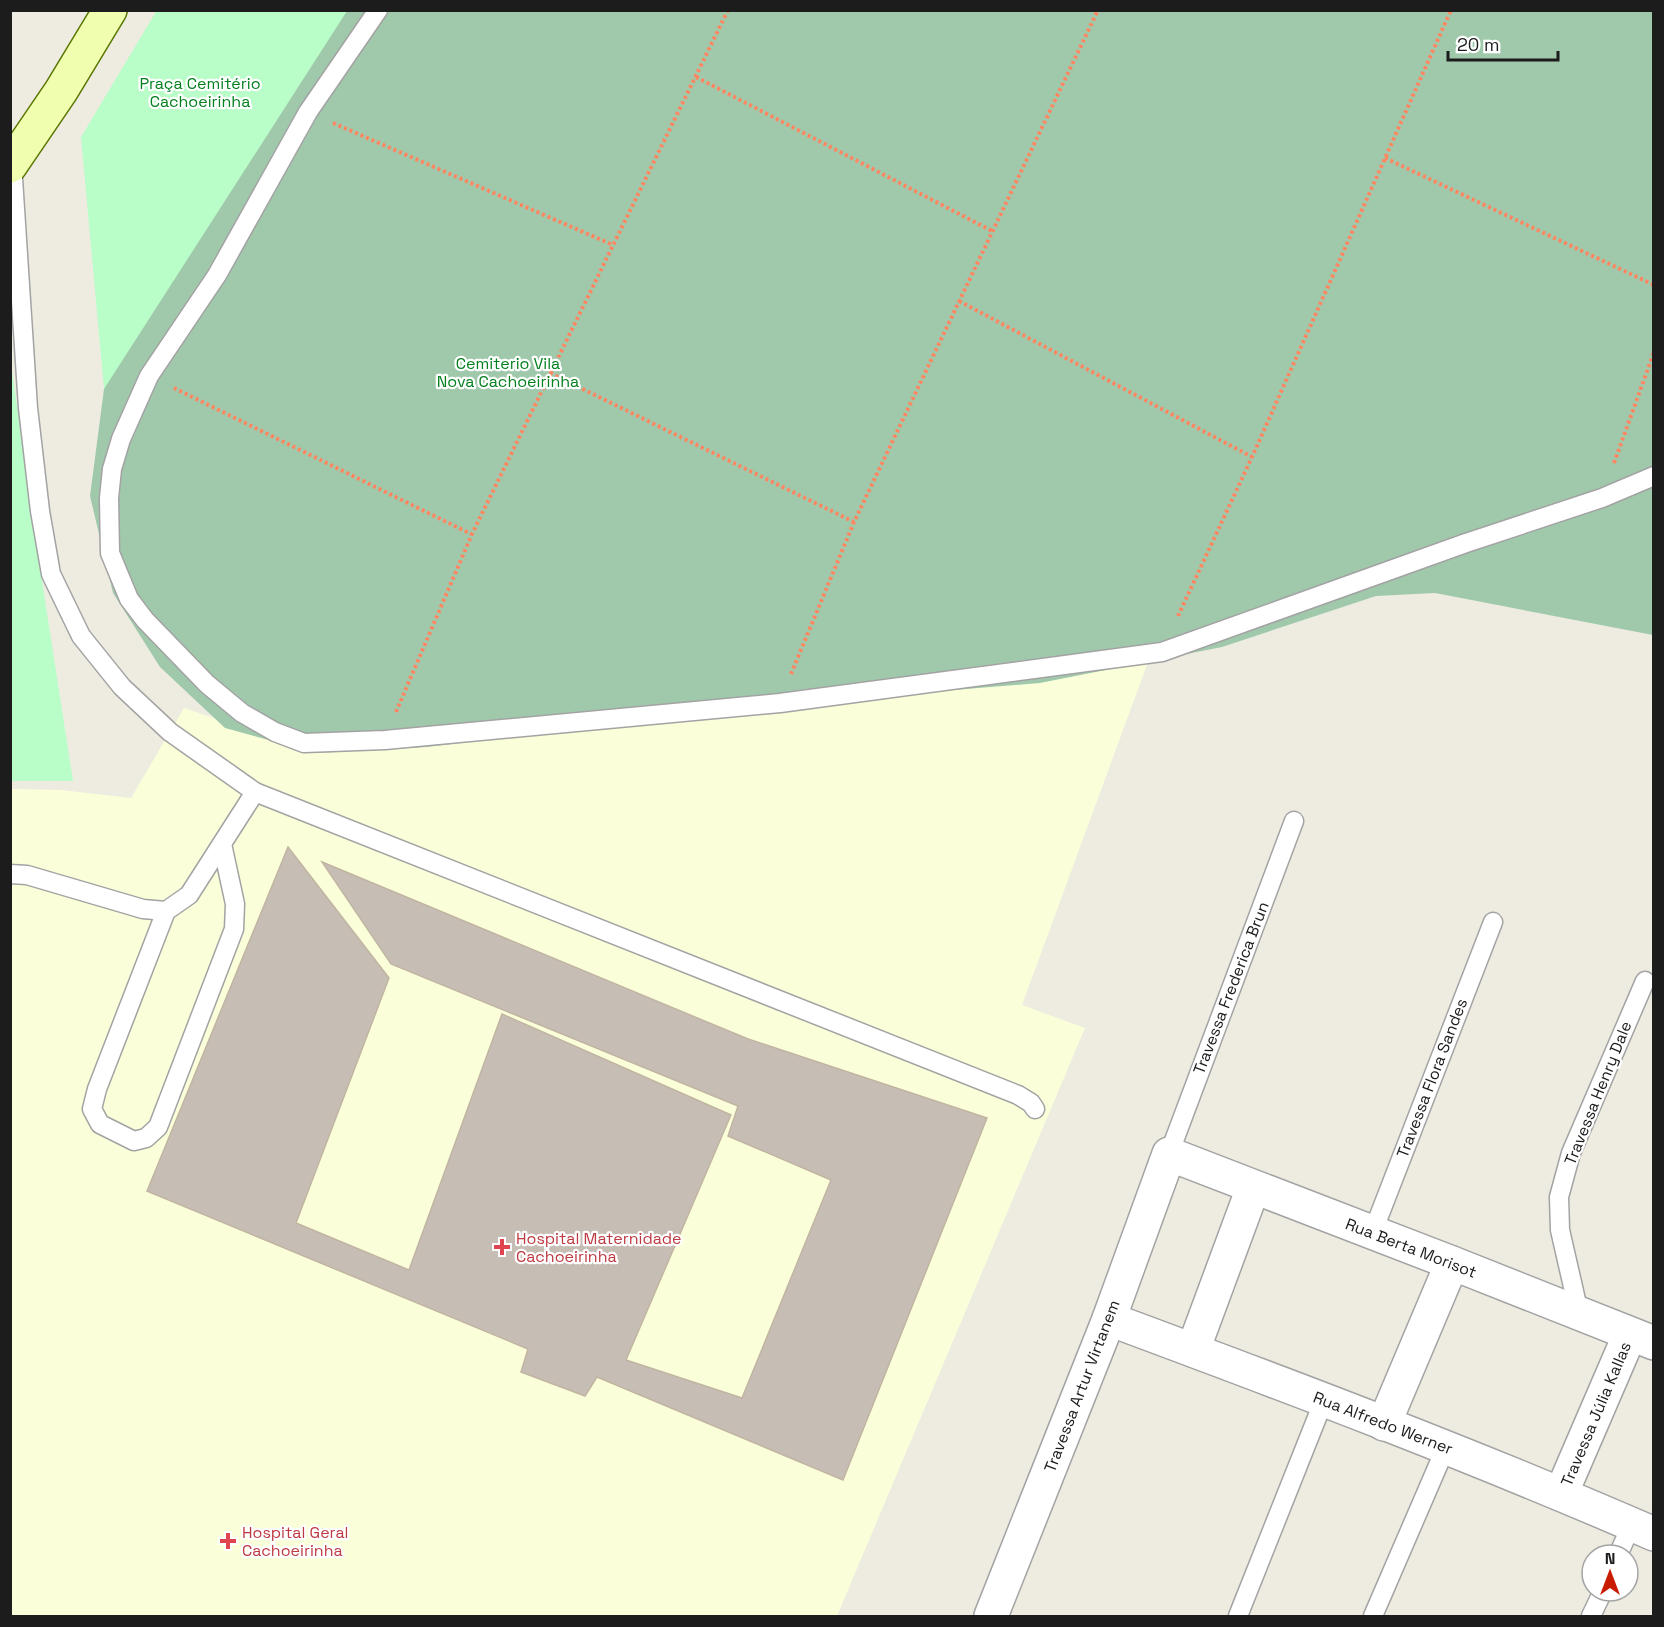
<svg xmlns="http://www.w3.org/2000/svg" width="1664" height="1627" font-family="'Space Grotesk',sans-serif">
	<style>
		.education { fill: #faffd9 }
		.cemetery { fill: #a0c9ac }
		.park { fill: #b9fdc8 }
		.building { fill: #c6beb4; stroke: #c1b4a2; stroke-width: 1.5 }
		.lines { fill: none; stroke-linecap: round; stroke-linejoin: round }
		.service-casing { stroke: #a3a3a3; stroke-width: 21 }
		.minor-casing { stroke: #a3a3a3; stroke-width: 36 }
		.secondary-casing { stroke: #597600; stroke-width: 36 }
		.path { stroke: #ff8661; stroke-width: 4; stroke-dasharray: 3 3; stroke-linecap: butt }
		.service { stroke: #fff; stroke-width: 18 }
		.minor { stroke: #fff; stroke-width: 33 }
		.secondary { stroke: #effeaf; stroke-width: 33 }
		.health-dot { fill: #e0444e; stroke: #fff; stroke-width: 2 }
		.labels { text-anchor: middle; dominant-baseline: central; stroke-width: 4.5; stroke-linejoin: round; paint-order: stroke }
		.park-label { font-size: 16px; fill: #04801f; stroke: #fff }
		.street-label { font-size: 16px; fill: #1c1c1c; stroke: #fff }
		.health-label { font-size: 16px; fill: #be3a42; stroke: #fff; text-anchor: start }
	</style>
	<rect width="100%" height="100%" fill="#eeece1"/>
	<polygon class="education" points="1148,662 1022,1005 1085,1028 837,1616 11,1616 11,789 61,790 131,798 184,708 316,753 426,747"/>
	<polygon class="cemetery" points="304,11 1653,11 1653,635 1435,593 1376,596 1222,647 1040,683 784,704 426,747 316,753 225,728 160,667 113,593 90,496 104,389 152,275"/>
	<g class="park">
		<polygon points="157,10 347,11 104,389 81,137"/>
		<polygon points="10,356 32,516 73,781 11,781"/>
	</g>
	<polygon class="building" points="288,847 389,978 296,1223 409,1270 502,1014 731,1115 626,1360 742,1398 831,1180 728,1136 738,1106 391,964 322,862 748,1039 987,1118 843,1480 597,1377 585,1396 521,1372 528,1349 147,1191"/>
	<g class="lines">
		<g class="service-casing">
			<g id="service">
				<polyline points="378,10 308,112 217,275 149,376 121,439 112,469 109,498 110,553 129,599 145,620 207,684 242,713 275,732 304,743 385,740 780,703 1162,652 1466,543 1602,498 1654,476"/>
				<polyline points="12,163 28,408 40,511 51,574 81,636 122,687 170,732 255,792"/>
				<polyline points="10,874 27,875 143,909 166,911 189,895 255,792 1018,1095 1031,1103 1035,1109"/>
				<polyline points="166,911 97,1089 92,1109 100,1124 134,1141 146,1138 158,1127 234,929 235,904 222,844"/>
				<polyline points="1169,1154 1294,821"/>
				<polyline points="1372,1234 1493,922"/>
				<polyline points="1579,1313 1560,1230 1559,1197 1571,1153 1645,981"/>
				<polyline points="1618,1555 1632,1524"/>
				<polyline points="1238,1616 1324,1400"/>
				<polyline points="1373,1616 1446,1447"/>
				<polyline points="1591,1616 1603,1591"/>
			</g>
		</g>
		<g class="minor-casing">
			<g id="minor">
				<path d="M1109,1319C1292,1387 1475,1456 1654,1534"/>
				<polyline points="1193,1350 1253,1188"/>
				<polyline points="1384,1424 1452,1263"/>
				<polyline points="1561,1494 1630,1334"/>
				<polyline points="991,1616 1109,1319 1169,1154 1452,1263 1654,1343"/>
			</g>
		</g>
		<g class="secondary-casing">
			<polyline id="secondary" points="10,166 61,91 110,10"/>
		</g>
		<g class="path">
			<polyline points="696,77 992,231"/>
			<polyline points="333,123 613,245"/>
			<polyline points="1385,158 1654,285"/>
			<polyline points="959,301 1252,457"/>
			<polyline points="550,373 854,522"/>
			<polyline points="174,388 471,534"/>
			<polyline points="1614,463 1654,352"/>
			<polyline points="1178,616 1252,457 1451,10"/>
			<polyline points="791,674 854,522 1098,10"/>
			<polyline points="396,712 472,534 728,10"/>
		</g>
		<use href="#service" class="service"/>
		<use href="#minor" class="minor"/>
		<use href="#secondary" class="secondary"/>
	</g>
	<g class="health-dot">
		<path d="M499 1238h6v6h6v6h-6v6h-6v-6h-6v-6h6z"/>
		<path d="M225 1532h6v6h6v6h-6v6h-6v-6h-6v-6h6z"/>
	</g>
	<g class="labels">
		<g class="park-label">
			<text x="200" y="83">Praça Cemitério<tspan x="200" dy="18">Cachoeirinha</tspan></text>
			<text x="508" y="363">Cemiterio Vila<tspan x="508" dy="18">Nova Cachoeirinha</tspan></text>
		</g>
		<g class="street-label">
			<text transform="translate(1231 988) rotate(-69)">Travessa Frederica Brun</text>
			<text transform="translate(1432 1078) rotate(-69)">Travessa Flora Sandes</text>
			<text transform="translate(1598 1093) rotate(-68)">Travessa Henry Dale</text>
			<text transform="translate(1411 1248) rotate(21)">Rua Berta Morisot</text>
			<text transform="translate(1082 1386) rotate(-69)">Travessa Artur Virtanem</text>
			<text transform="translate(1596 1414) rotate(-67)">Travessa Júlia Kallas</text>
			<text transform="translate(1383 1423) rotate(21)">Rua Alfredo Werner</text>
		</g>
		<g class="health-label">
			<text x="516" y="1238">Hospital Maternidade<tspan x="516" dy="18">Cachoeirinha</tspan></text>
			<text x="242" y="1532">Hospital Geral<tspan x="242" dy="18">Cachoeirinha</tspan></text>
		</g>
	</g>
	<rect width="1664" height="1627" fill="none" stroke="#1c1c1c" stroke-width="24"/>
	<g transform="translate(1610 1573)"><circle r="28" fill="#ffffff" stroke="#a4a4a4" stroke-width="1.5"/>
	<path d="M0-4.5L10 22L0 15L-10 22Z" fill="#c81b00"/>
	<text y="-9" font-size="16" font-weight="bold" text-anchor="middle" fill="#1c1c1c">N</text>
	</g>
	<path d="M1448 51v9h110v-9" fill="none" stroke="#1c1c1c" stroke-width="3"/>
	<text x="1457" y="51" font-size="18" fill="#1c1c1c" stroke="#ffffff" stroke-width="4.5" paint-order="stroke">20 m</text>
</svg>
